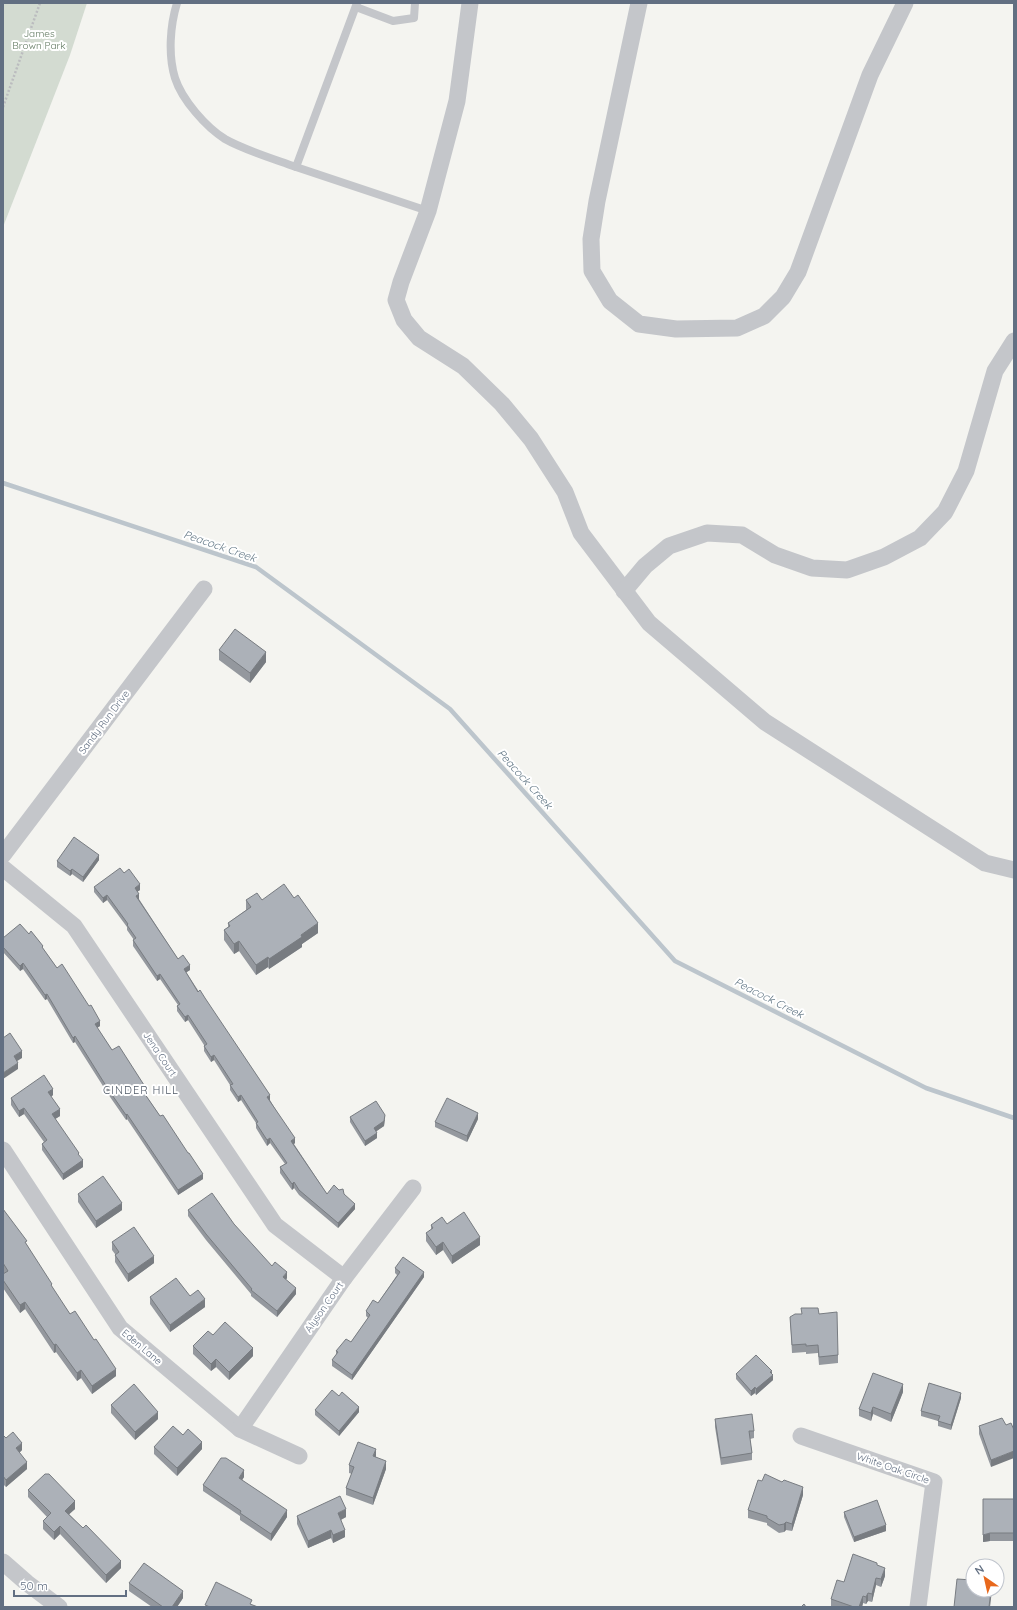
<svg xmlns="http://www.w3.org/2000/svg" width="1017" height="1610" font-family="Quicksand,sans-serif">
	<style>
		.green { fill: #d3dbd1 }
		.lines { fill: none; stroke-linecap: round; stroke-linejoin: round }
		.stream { stroke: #bcc5cc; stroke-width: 4.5 }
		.path { stroke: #bbbcbf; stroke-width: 2.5; stroke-dasharray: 2 2; stroke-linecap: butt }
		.lane { stroke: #c4c6ca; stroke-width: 8 }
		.street { stroke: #c4c6ca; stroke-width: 17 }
		.wall { fill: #94989e }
		.shaded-wall { fill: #787c81 }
		.building { fill: #acb1b8; stroke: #787c81 }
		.labels { text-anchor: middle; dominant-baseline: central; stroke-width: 4; stroke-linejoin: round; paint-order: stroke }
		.park-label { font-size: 10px; fill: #627961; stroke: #fff }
		.street-label { font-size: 10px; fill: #626f82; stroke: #fff }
		.water-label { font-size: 11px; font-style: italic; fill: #637886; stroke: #fff }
		.neighbourhood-label { font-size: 11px; letter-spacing: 1px; fill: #505a67; stroke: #fff }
	</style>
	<rect width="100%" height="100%" fill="#f4f4f0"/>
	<polygon class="green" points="3,3 87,3 70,55 3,227"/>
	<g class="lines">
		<polyline class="stream" points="3,483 256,567 450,709 675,961 926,1088 1014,1118"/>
		<polyline class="path" points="3,107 40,3"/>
		<g class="lane">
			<path d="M177,3C170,26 168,55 175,78C182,100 206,127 225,139C244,150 274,159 296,167"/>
			<polyline points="357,3 296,167 428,211"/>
			<polyline points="356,7 393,21 414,18 415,3"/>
		</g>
		<g class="street">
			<polyline points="470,3 457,101 428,211 401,282 396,300 404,320 419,338 463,366 502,404 531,439 565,492 581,533 649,623 765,722 985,863 1014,870"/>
			<polyline points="639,3 597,201 591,239 592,271 610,301 639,324 676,329 737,328 764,316 783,297 798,272 870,75 905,3"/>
			<polyline points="624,591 645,566 669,546 707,533 742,535 775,555 812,568 847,570 884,557 920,538 945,512 966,471 995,371 1014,341"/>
			<polyline points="3,855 204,589"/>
			<polyline points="3,868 74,926 275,1225 344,1278"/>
			<polyline points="3,1150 120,1328 240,1429 299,1456"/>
			<polyline points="240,1429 344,1278 413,1188"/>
			<polyline points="801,1436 934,1482 918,1607"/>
			<polyline points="3,1562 27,1583 59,1607"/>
		</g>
	</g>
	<g class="wall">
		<polygon points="219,650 266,662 250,683 219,660"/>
		<polygon points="99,860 83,882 72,874 70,876 57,867 57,861"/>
		<polygon points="124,873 140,890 137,892 139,899 178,959 190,970 186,972 270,1100 295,1143 294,1144 327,1194 344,1194 355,1209 338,1228 299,1195 294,1188 292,1190 280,1173 280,1167 285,1164 270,1143 267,1146 256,1128 256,1123 241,1100 238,1102 230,1090 230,1085 214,1060 211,1062 204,1051 204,1045 188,1020 185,1022 177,1011 177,1006 178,1005 160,979 157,981 133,946 133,940 134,940 127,930 127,927 107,900 103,903 94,892 94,887"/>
		<polygon points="246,900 262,900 318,933 302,944 302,947 269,969 268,967 256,975 239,951 234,954 224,940 224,930 228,927 228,923 246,910"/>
		<polygon points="29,934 43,949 100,1026 97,1028 112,1050 144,1090 143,1091 203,1179 178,1195 127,1119 126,1120 108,1094 75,1042 73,1043 47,999 45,1000 23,969 20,971 3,952 3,938"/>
		<polygon points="53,1095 51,1097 60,1116 55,1119 79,1156 83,1167 63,1180 42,1150 42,1144 44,1142 24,1114 19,1117 11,1105 11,1098"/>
		<polygon points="350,1117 385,1120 384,1126 376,1131 377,1138 365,1146 350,1122"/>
		<polygon points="478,1119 467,1142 435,1127 435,1122"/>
		<polygon points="78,1194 122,1210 96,1228 78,1202"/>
		<polygon points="3,1209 27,1245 52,1288 70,1314 116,1376 92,1394 81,1378 77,1381 56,1352 54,1353 25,1309 20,1313 3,1288 3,1274 4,1273 3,1271"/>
		<polygon points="188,1210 272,1266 287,1278 286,1280 296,1294 277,1317 251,1296 251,1294 206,1240 188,1216"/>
		<polygon points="447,1224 480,1245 452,1264 443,1250 436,1255 426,1241 426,1233 431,1230 431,1225"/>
		<polygon points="112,1242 154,1263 128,1282 115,1262 115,1254 112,1250"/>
		<polygon points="395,1268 424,1277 352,1380 332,1366 332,1360 336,1355 336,1351 351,1342 368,1318 366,1316 366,1311 378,1303 397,1275 395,1273"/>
		<polygon points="190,1296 205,1307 170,1332 150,1304 150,1297"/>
		<polygon points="819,1314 838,1355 838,1363 819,1365 818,1353 806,1354 806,1352 792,1353 790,1317"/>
		<polygon points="213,1335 253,1356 229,1380 216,1367 211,1371 193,1354 193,1346"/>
		<polygon points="736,1374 772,1374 773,1380 756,1395 755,1393 751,1396 736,1379"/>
		<polygon points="903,1392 891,1422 873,1414 871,1421 859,1416 859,1409"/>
		<polygon points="961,1398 951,1430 938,1426 938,1421 921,1416 921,1411"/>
		<polygon points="111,1405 158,1419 135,1440 111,1413"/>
		<polygon points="315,1410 359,1412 339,1436 315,1415"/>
		<polygon points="715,1419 754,1431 754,1438 750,1439 752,1453 752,1460 721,1465 715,1427"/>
		<polygon points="1006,1425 991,1467 979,1434 979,1426"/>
		<polygon points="3,1435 6,1438 22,1450 19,1453 27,1469 6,1487 3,1484"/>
		<polygon points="183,1435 202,1449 177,1476 154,1454 154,1447"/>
		<polygon points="376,1456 376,1457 386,1469 373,1505 346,1495 346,1488 352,1474 349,1473 349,1465"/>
		<polygon points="244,1477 242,1480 287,1517 271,1541 240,1520 240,1516 203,1491 203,1485"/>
		<polygon points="28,1490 75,1509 69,1514 121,1568 106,1583 60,1534 54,1540 43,1529 43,1521 47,1517 28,1497"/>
		<polygon points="803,1495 792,1531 786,1530 784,1532 779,1533 767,1525 767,1523 748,1518 748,1510"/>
		<polygon points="1014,1499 1014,1541 990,1541 983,1542"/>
		<polygon points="844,1512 886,1531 854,1542 844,1517"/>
		<polygon points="297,1516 346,1517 341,1520 345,1537 333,1543 331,1538 308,1548 297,1524"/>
		<polygon points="877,1565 885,1576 881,1587 876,1585 872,1602 868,1601 866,1604 863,1603 862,1607 831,1607 831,1599 844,1582"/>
		<polygon points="129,1583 183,1598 177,1607 152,1607 129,1591"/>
	</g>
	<g class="shaded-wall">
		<polygon points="266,652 266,662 250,683 250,673"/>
		<polygon points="99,855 99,860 83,882 83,877"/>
		<polygon points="72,869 72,874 70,876 70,871"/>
		<polygon points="140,884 140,890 135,893 135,888"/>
		<polygon points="139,894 139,899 136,901 136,896"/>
		<polygon points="107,895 107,900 103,903 103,898"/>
		<polygon points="318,923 318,933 302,944 302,947 269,969 269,959 301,935"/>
		<polygon points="239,941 239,951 234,954 234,944"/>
		<polygon points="268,957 268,967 256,975 256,965"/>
		<polygon points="23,963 23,969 20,971 20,966"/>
		<polygon points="190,965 190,970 184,974 184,969"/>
		<polygon points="160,974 160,979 157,981 157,976"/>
		<polygon points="47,994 47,999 45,1000 45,995"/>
		<polygon points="188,1015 188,1020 185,1022 185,1017"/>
		<polygon points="100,1021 100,1026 95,1029 95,1024"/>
		<polygon points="75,1036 75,1042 73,1043 73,1038"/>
		<polygon points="22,1051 22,1058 14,1063 14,1056"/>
		<polygon points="214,1055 214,1060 211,1062 211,1057"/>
		<polygon points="18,1063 18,1069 3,1079 3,1073"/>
		<polygon points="144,1085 144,1090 140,1093 140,1087"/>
		<polygon points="53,1089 53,1095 48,1099 48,1092"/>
		<polygon points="241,1095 241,1100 238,1102 238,1097"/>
		<polygon points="270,1095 270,1100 267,1102 267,1097"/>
		<polygon points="24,1108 24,1114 19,1117 19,1111"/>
		<polygon points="60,1109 60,1116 52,1121 52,1114"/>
		<polygon points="478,1113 478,1119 467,1142 467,1136"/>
		<polygon points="127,1114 127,1119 126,1120 126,1115"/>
		<polygon points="385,1115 384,1126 374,1133 374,1128"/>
		<polygon points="377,1133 377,1138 365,1146 365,1141"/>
		<polygon points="270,1138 270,1143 267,1146 267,1140"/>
		<polygon points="295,1138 295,1143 291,1146 291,1141"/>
		<polygon points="83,1160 83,1167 63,1180 63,1174"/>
		<polygon points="203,1174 203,1179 178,1195 178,1190"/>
		<polygon points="294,1182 294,1188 292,1190 292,1184"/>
		<polygon points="122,1203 122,1210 96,1228 96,1221"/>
		<polygon points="355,1204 355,1209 338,1228 338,1223"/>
		<polygon points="480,1237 480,1245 452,1264 452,1256"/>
		<polygon points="443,1242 443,1250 436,1255 436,1247"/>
		<polygon points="154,1256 154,1263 128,1282 128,1274"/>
		<polygon points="287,1272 287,1278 283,1283 283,1277"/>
		<polygon points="424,1272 424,1277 352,1380 352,1375"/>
		<polygon points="296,1288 296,1294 277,1317 277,1311"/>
		<polygon points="205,1299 205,1307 170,1332 170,1325"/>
		<polygon points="25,1302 25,1309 20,1313 20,1305"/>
		<polygon points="56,1344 56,1352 54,1353 54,1345"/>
		<polygon points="253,1348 253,1356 229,1380 229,1372"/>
		<polygon points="216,1359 216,1367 211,1371 211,1364"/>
		<polygon points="116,1369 116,1376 92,1394 92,1386"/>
		<polygon points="81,1370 81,1378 77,1381 77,1373"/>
		<polygon points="772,1371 772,1376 773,1375 773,1380 756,1395 756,1389"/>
		<polygon points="903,1384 903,1392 891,1422 891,1414"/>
		<polygon points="755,1387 755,1393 751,1396 751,1391"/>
		<polygon points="961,1393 961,1398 951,1430 951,1425"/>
		<polygon points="359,1407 359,1412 339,1436 339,1431"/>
		<polygon points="873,1407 873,1414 871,1421 871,1413"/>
		<polygon points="158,1412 158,1419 135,1440 135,1432"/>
		<polygon points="202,1442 202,1449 177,1476 177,1468"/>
		<polygon points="22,1443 22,1450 16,1456 16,1448"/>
		<polygon points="376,1449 376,1456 373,1464 373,1456"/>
		<polygon points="1014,1451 1014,1458 991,1467 991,1460"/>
		<polygon points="386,1461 386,1469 373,1505 373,1498"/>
		<polygon points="27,1462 27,1469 6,1487 6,1480"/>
		<polygon points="244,1470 244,1477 239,1485 239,1478"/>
		<polygon points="803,1487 803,1495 792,1531 792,1524"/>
		<polygon points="75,1501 75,1509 65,1518 65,1511"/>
		<polygon points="346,1509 346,1517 338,1521 338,1513"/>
		<polygon points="287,1510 287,1517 271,1541 271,1534"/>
		<polygon points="786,1522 786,1530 784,1532 784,1524"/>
		<polygon points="886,1525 886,1531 854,1542 854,1537"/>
		<polygon points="60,1526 60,1534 54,1540 54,1532"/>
		<polygon points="331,1530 331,1538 308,1548 308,1541"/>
		<polygon points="345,1530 345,1537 333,1543 333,1535"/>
		<polygon points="990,1533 990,1541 983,1542 983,1535"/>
		<polygon points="121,1561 121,1568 106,1583 106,1575"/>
		<polygon points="885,1568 885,1576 881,1587 881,1579"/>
		<polygon points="876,1578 876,1585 872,1602 872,1594"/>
		<polygon points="991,1590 992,1590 990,1607 989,1607"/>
		<polygon points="183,1591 183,1598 177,1607 172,1607"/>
		<polygon points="868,1593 868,1601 866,1604 866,1597"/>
		<polygon points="863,1596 863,1603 862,1607 859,1607"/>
	</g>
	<g class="building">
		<polygon points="235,629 266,652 250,673 219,650"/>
		<polygon points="74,837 99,855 83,877 72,869 70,871 57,861"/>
		<polygon points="120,868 124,873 129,869 140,884 135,888 139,894 136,896 178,959 183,955 190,965 184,969 198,992 200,990 205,998 270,1095 267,1097 295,1138 291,1141 327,1194 334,1185 339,1190 343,1189 344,1194 355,1204 338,1223 299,1190 294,1182 292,1184 280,1167 287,1163 270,1138 267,1140 256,1123 258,1122 241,1095 238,1097 230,1085 233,1084 214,1055 211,1057 204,1046 207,1044 188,1015 185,1017 177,1006 180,1004 160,974 157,976 133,940 136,938 127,925 128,924 107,895 103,898 94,887"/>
		<polygon points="284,884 294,898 298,895 318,923 301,935 302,937 269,959 268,957 256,965 239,941 234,944 224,930 230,926 228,923 251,907 246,900 257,893 262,900"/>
		<polygon points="20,924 29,934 31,931 43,946 42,947 57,968 62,964 89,1006 91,1005 100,1021 95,1024 112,1050 119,1046 144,1085 140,1087 160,1116 163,1115 188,1153 189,1153 203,1174 178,1190 127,1114 126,1115 108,1089 75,1036 73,1038 47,994 45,995 23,963 20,966 3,947 3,938"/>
		<polygon points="10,1033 22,1051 14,1056 18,1063 3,1073 3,1038"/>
		<polygon points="44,1075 53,1089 48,1092 60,1109 52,1114 79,1153 78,1154 83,1160 63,1174 42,1144 47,1140 24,1108 19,1111 11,1098"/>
		<polygon points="447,1098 478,1113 467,1136 435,1122"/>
		<polygon points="376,1101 385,1115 384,1121 374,1128 377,1133 365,1141 350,1117"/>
		<polygon points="103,1176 122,1203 96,1221 78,1194"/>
		<polygon points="212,1193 234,1224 272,1266 275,1262 287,1272 283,1277 296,1288 277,1311 251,1290 252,1289 206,1234 188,1210"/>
		<polygon points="3,1209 27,1241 25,1242 52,1284 51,1285 70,1314 75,1311 94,1340 96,1339 116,1369 92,1386 81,1370 77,1373 56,1344 54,1345 25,1302 20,1305 3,1280 3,1274 8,1271 3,1263"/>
		<polygon points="464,1212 480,1237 452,1256 443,1242 436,1247 426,1233 433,1228 431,1225 442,1217 447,1224"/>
		<polygon points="134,1227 154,1256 128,1274 115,1255 119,1252 112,1242"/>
		<polygon points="403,1257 424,1272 352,1375 332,1360 338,1352 336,1351 346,1339 351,1342 370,1315 366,1311 373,1300 378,1303 400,1272 395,1268"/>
		<polygon points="176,1278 190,1296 198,1290 205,1299 170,1325 150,1297"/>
		<polygon points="801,1308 818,1308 819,1314 837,1312 838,1355 819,1357 818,1345 806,1346 806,1344 792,1345 790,1317 795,1314 802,1314"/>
		<polygon points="225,1322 253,1348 229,1372 216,1359 211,1364 193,1346 208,1331 213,1335"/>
		<polygon points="756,1355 772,1371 770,1372 773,1375 756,1389 755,1387 751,1391 736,1374"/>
		<polygon points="873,1373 903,1384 891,1414 873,1407 871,1413 859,1409"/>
		<polygon points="929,1383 961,1393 951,1425 938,1421 940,1416 921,1411"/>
		<polygon points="134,1384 158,1412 135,1432 111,1405"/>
		<polygon points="332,1390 339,1396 342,1392 359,1407 339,1431 315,1410"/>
		<polygon points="752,1414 754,1431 749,1431 752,1453 721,1458 715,1419"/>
		<polygon points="1002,1418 1006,1425 1011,1423 1014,1430 1014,1451 991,1460 979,1426"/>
		<polygon points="173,1426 183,1435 188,1429 202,1442 177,1468 154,1447"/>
		<polygon points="13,1432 22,1443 16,1448 27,1462 6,1480 3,1476 3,1435 6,1438"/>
		<polygon points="358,1442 376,1449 373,1456 386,1461 373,1498 346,1488 354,1467 349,1465"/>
		<polygon points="221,1458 226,1458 244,1470 239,1478 287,1510 271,1534 240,1513 241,1511 203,1485"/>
		<polygon points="45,1474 49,1474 75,1501 65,1511 83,1528 86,1525 121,1561 106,1575 60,1526 54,1532 43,1521 51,1513 28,1490"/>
		<polygon points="765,1474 782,1482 784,1480 803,1487 792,1524 786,1522 784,1524 779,1525 767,1518 767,1516 748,1510 758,1480 762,1481"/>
		<polygon points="340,1496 346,1509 338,1513 345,1530 333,1535 331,1530 308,1541 297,1516"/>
		<polygon points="983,1499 1014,1499 1014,1533 990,1533 983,1535"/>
		<polygon points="877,1500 886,1525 854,1537 844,1512"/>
		<polygon points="853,1554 877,1563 877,1565 885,1568 881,1579 876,1578 872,1594 868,1593 866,1597 863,1596 859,1607 854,1607 831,1599 837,1580 844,1582"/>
		<polygon points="144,1563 183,1591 172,1607 163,1607 129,1583"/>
		<polygon points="957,1579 973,1580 973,1590 991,1590 989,1607 954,1607"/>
		<polygon points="216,1582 252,1600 250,1604 258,1607 210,1607 205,1605"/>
		<polygon points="804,1604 806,1607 801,1607"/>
	</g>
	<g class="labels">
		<g class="park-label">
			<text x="39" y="33">James<tspan x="39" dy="12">Brown Park</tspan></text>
		</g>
		<g class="street-label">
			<text transform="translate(104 722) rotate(-53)">Sandy Run Drive</text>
			<text transform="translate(160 1054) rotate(56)">Jena Court</text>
			<text transform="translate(324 1307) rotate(-55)">Alyson Court</text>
			<text transform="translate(142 1347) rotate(40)">Eden Lane</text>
			<text transform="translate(893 1468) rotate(19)">White Oak Circle</text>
		</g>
		<g class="water-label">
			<text transform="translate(220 546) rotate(19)">Peacock Creek</text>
			<text transform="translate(525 779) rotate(48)">Peacock Creek</text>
			<text transform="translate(769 998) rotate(27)">Peacock Creek</text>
		</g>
		<g class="neighbourhood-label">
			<text x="141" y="1090">CINDER HILL</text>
		</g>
	</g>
	<rect width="1017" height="1610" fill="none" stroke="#626f82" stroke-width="8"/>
	<g transform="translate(985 1578) rotate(326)"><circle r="19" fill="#ffffff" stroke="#c0c5cd"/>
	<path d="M0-3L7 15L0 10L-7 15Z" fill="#e8681c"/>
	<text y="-6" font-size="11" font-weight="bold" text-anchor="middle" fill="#626f82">N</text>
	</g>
	<path d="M14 1590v6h112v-6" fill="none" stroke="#626f82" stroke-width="2"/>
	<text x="20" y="1590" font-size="12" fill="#626f82" stroke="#ffffff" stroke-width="3" paint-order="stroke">50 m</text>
</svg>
